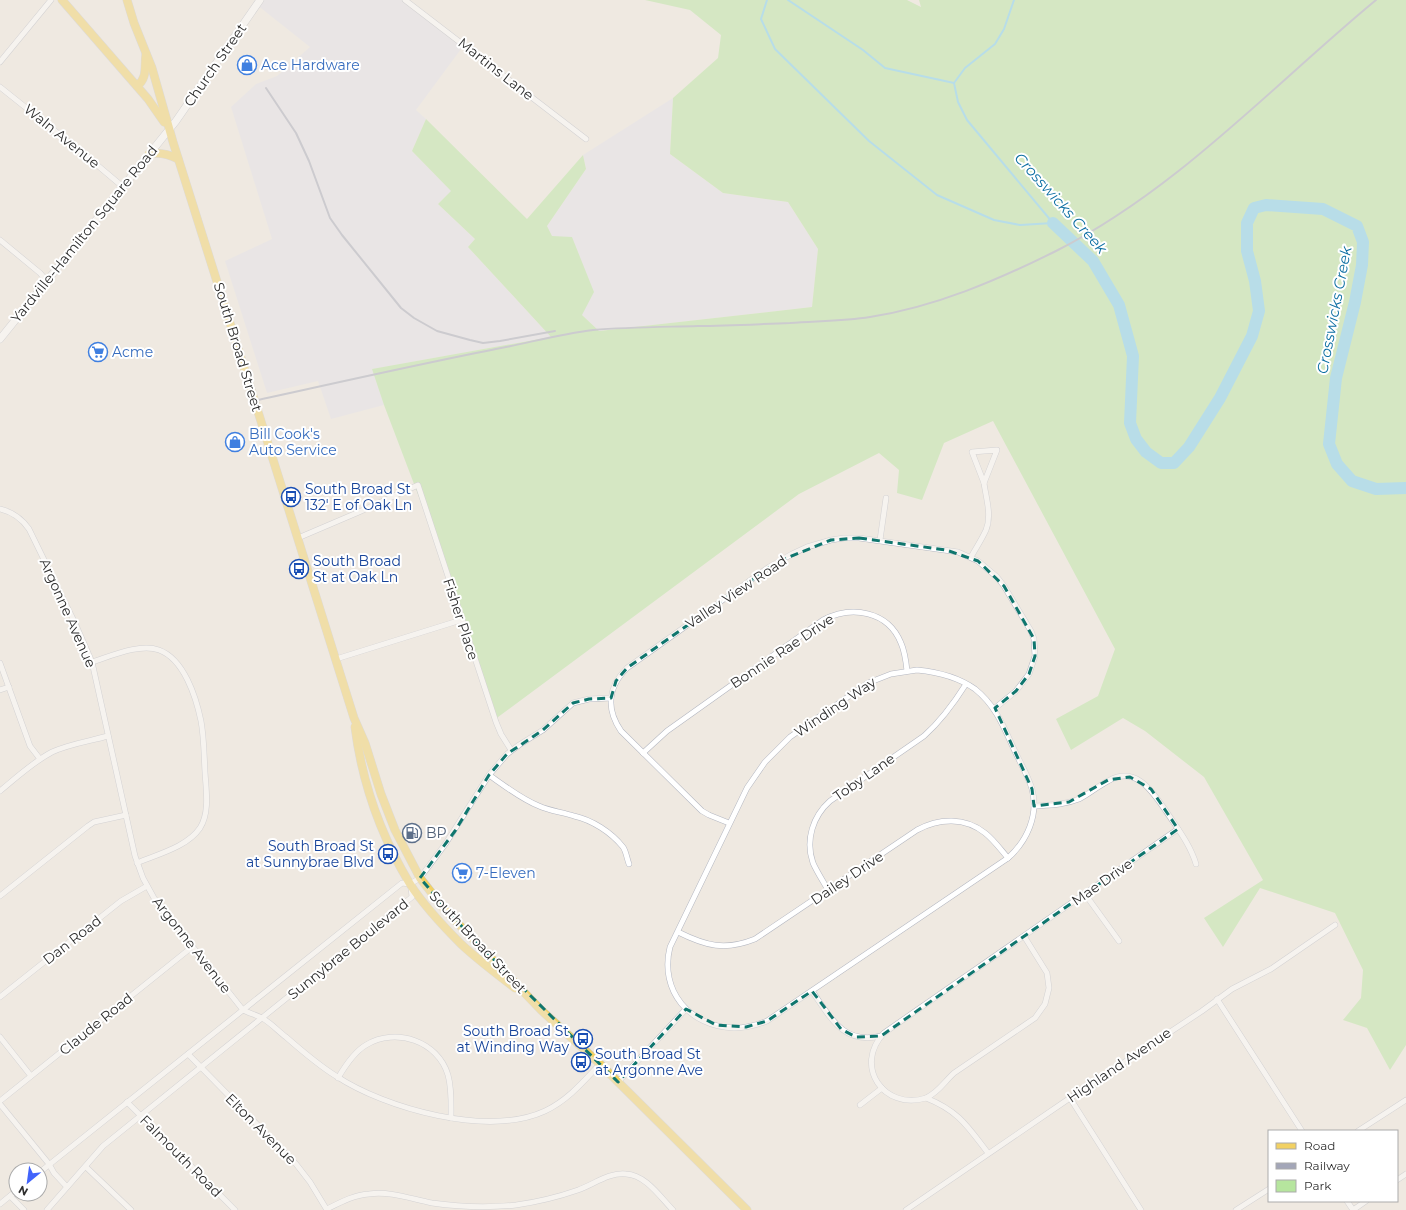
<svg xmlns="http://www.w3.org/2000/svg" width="1406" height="1210" font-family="Montserrat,sans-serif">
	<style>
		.industrial { fill: #e3e1e8 }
		.green { fill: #b6e59e }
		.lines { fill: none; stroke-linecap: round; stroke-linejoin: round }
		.stream { stroke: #75cff0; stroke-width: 2 }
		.river { stroke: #75cff0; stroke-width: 12 }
		.street-casing { stroke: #b4b7c1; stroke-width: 6 }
		.secondary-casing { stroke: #b4b7c1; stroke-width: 8 }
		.primary-casing { stroke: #c9c9c9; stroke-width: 9 }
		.street { stroke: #fff; stroke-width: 5 }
		.secondary { stroke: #fff; stroke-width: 7 }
		.primary { stroke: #f2d163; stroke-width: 8 }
		.rail { stroke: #a3a6b8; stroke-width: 2 }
		.marked { fill: none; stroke: #0f766e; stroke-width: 3; stroke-dasharray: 8 5; stroke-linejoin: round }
		.labels { text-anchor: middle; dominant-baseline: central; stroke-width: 4; stroke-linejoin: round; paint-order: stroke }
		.street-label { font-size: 14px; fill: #2e2e2e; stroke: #fff }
		.shop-label { font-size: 14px; fill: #366cbe; stroke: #fff; text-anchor: start }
		.transit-label { font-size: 14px; fill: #164399; stroke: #fff; text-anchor: start }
		.service-label { font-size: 14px; fill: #4e5e75; stroke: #fff; text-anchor: start }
		.water-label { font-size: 15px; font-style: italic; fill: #0d6fa3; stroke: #fff }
	</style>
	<rect width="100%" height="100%" fill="#efe9e1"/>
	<g class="industrial">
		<polygon points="261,0 405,0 464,45 416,110 426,119 412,151 452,191 438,204 475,239 468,247 551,337 373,369 384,405 331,419 318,381 267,393 225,261 272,239 231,107 256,84 277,76 310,47 257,5"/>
		<polygon points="673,98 670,154 723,193 788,202 818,249 812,307 599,331 582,315 547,226 586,169 583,155"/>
	</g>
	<polygon class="green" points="645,0 907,0 921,7 919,0 1406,0 1406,1045 1390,1070 1367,1028 1343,1020 1361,998 1363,970 1335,913 1260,888 1223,947 1204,918 1263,880 1204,777 1145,731 1123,718 1071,750 1056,719 1098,696 1115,649 993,421 944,443 922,500 897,493 899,470 879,453 799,494 494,720 430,526 384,405 372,369 551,337 468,247 475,239 438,204 451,191 412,151 426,119 527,219 583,155 586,169 547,226 552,236 572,237 594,292 582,315 599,331 812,307 818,249 788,202 723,193 670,154 673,98 718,58 721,35 690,10"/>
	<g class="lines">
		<g class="stream">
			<polyline points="767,0 761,19 775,49 869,141 937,195 994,220 1020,225 1053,223"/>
			<polyline points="788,0 863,50 885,68 954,83"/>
			<polyline points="1014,0 1004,29 995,44 965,68 954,83 958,102 967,120 1053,223"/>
		</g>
		<polyline class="river" points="1053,223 1093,261 1119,305 1133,356 1130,423 1136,439 1146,452 1161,463 1174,463 1189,447 1220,398 1252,336 1259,311 1255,281 1247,251 1247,223 1254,208 1266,205 1323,209 1357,226 1363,242 1362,265 1355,302 1336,378 1329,444 1337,464 1352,481 1376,489 1406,488"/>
		<g class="street-casing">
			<g id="street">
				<polyline points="405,0 586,139"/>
				<polyline points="0,62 51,0"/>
				<polyline points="0,87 84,154 122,186"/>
				<polyline points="0,240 40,273 46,280"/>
				<polygon points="997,450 984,483 972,452"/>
				<path d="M0,509C13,512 22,519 29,529L75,623L92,662L135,856L143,878L154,898L243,1010C249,1013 256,1015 262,1018C271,1023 278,1031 286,1037C302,1051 318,1065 336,1076C386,1109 488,1137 545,1111C568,1100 583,1082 600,1064"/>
				<polyline points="298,538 359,512 418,485 496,722 501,734 511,750"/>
				<polyline points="880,540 886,498"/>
				<path d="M971,557C976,548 982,539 986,530C992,515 986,498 984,483"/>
				<polyline points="336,659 461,620"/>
				<path d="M92,662C111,656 140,643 159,650C184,659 196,697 201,721C204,737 204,755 205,772C206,790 210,812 200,828C187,847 158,854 137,863"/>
				<polyline points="0,663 30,746 40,759"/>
				<path d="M917,670C938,672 958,677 975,689C995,705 1003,725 1013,747C1019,761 1028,775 1032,789C1039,815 1027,841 1008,858L767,1021C757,1025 746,1028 734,1028C690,1027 659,991 670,947L747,788L765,762L790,737L868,683L891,674Z"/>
				<polyline points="0,690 9,687"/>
				<path d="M643,753L667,731L823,620C852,605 888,611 901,643C905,652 906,661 907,671"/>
				<path d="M489,775C505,786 521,799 539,806C550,811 562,812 574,816C592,820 611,832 623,847C626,851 627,859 629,864"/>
				<path d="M0,791C17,777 33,762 52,752C69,744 90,741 108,736"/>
				<path d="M1034,806C1050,805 1064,805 1079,799C1089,794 1098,786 1108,781C1136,765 1152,791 1166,811C1177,828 1190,844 1196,864"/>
				<path d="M729,823L709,815L702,811L621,731C606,709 608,687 627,668L769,567L792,554L807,547L831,540L844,538H859L958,552L978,561L997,577L1004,586L1031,631L1034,639L1035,656L1029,674L1016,691L994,709"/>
				<polyline points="410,884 420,878 446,843 489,775 507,754 519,745 543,730 573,703 589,699 611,698"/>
				<path d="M828,890C823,881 817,872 813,863C805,840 813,816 830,801L924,736C942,720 954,703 966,684"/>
				<polyline points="1085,894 1119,941"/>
				<polyline points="0,896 88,826 94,822 126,815"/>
				<path d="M678,932C706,946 725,951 755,939L917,830C939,818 965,817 985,833C994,840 1001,850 1008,858"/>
				<path d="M812,991C831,1018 843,1045 881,1036"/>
				<polyline points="0,997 121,901 147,886"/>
				<polyline points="1217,999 1302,1131"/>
				<polyline points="0,1037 31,1076"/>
				<polyline points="188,1054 296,1164 310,1182 327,1210"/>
				<path d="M338,1078C345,1066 354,1052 366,1045C396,1027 438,1041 448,1075C452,1089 451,1104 451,1118"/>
				<polyline points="618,1082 686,1009"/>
				<path d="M926,1098C939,1092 944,1082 954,1073L1035,1018L1045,1004L1049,988L1047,973L1024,936"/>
				<polyline points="1070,1098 1141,1210"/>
				<polyline points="0,1101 192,947"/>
				<polyline points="127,1102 235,1210"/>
				<polyline points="0,1104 49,1164 54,1173 67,1187"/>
				<polyline points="860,1105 882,1088"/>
				<polyline points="1358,1131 1406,1100"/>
				<path d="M988,1153C968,1127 959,1111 926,1098C884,1111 853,1066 884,1033L1178,829"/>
				<polyline points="86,1167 131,1210"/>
				<polyline points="40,1172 402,883 410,884"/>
				<polyline points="1397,1180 1406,1174"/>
				<polyline points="10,1196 24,1210"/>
				<polyline points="1347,1201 1353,1210"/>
				<polyline points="0,1204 16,1191"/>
				<path d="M327,1209C341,1202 354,1195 369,1194C391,1191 411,1199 432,1203C460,1207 488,1208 516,1205C537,1202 558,1197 578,1190C593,1185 609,1172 626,1174C646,1175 660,1197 673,1210"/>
				<polyline points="47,1210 103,1146 412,897 411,887"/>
				<polyline points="906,1210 1070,1098 1202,1011 1232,989 1271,969 1335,925"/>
				<polyline points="1236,1210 1269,1189"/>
				<polyline points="1353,1210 1366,1201"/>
			</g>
		</g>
		<g class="secondary-casing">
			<polyline id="secondary" points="0,339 176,121 260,0"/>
		</g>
		<g class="primary-casing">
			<g id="primary">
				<polyline points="62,0 148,99 164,122"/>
				<polyline points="127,0 134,23 152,68 173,142 271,453 354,718 365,743 381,794 395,830 420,878 445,910 541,1010 600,1064 747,1210"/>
				<path d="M137,86C148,78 144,66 146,54"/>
				<path d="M149,154C160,152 168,154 178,159"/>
				<path d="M355,727C362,782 381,836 410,884C422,903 444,927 461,944C478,960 497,974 515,988"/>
			</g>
		</g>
		<use href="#street" class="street"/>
		<use href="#secondary" class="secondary"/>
		<use href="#primary" class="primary"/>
		<g class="rail">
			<polyline points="266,88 296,133 309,161 330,218 342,235 401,308 414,318 437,331 470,340 483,343 500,341 555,331"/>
			<path d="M254,401C335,383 415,365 496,349C528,343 560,334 593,330C628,327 663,327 698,326C729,326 760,324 790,323C817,321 844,321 870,317C935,307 998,280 1056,251C1177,190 1272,86 1376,0"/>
		</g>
	</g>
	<path d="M0 0H1406V1210H0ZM859,538L946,550L978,561L1004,586L1034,639L1035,656L1029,674L1016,691L995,708L1032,789L1034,806L1069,802L1108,780L1130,777L1151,789L1178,829L881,1036L856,1037L841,1029L812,991L767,1021L746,1027L716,1025L686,1009L618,1082L471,937L420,878L455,831L489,775L507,754L543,730L573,703L589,699L611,698L616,681L627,668L777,562L831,540Z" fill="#efe9e1" fill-opacity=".55" fill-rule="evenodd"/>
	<path class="marked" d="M859,538L946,550L978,561L1004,586L1034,639L1035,656L1029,674L1016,691L995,708L1032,789L1034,806L1069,802L1108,780L1130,777L1151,789L1178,829L881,1036L856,1037L841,1029L812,991L767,1021L746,1027L716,1025L686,1009L618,1082L471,937L420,878L455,831L489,775L507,754L543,730L573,703L589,699L611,698L616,681L627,668L777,562L831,540Z"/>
	<defs>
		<g id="shop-ring" transform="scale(1)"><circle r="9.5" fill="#fff" stroke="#3f7fe0" stroke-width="1.5"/><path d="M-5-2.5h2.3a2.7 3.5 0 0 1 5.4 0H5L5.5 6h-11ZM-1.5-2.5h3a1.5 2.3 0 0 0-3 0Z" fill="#3f7fe0"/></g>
		<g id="supermarket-ring" transform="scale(1)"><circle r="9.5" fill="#fff" stroke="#3f7fe0" stroke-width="1.5"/><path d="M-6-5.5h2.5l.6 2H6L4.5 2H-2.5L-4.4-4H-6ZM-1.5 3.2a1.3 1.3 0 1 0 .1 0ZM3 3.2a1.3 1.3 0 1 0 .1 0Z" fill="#3f7fe0"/></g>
		<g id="bus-ring" transform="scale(1)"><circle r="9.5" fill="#fff" stroke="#1a4fb4" stroke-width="1.5"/><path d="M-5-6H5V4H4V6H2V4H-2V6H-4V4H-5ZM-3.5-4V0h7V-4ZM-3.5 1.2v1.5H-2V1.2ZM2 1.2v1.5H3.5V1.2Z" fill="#1a4fb4"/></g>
		<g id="fuel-ring" transform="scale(1)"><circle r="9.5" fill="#fff" stroke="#5c6f8a" stroke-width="1.5"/><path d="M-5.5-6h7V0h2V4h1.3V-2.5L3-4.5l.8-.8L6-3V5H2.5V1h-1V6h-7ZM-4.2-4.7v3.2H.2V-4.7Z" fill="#5c6f8a"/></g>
	</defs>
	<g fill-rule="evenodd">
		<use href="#shop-ring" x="247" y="65"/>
		<use href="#supermarket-ring" x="98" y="352"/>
		<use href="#shop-ring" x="235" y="442"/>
		<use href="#bus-ring" x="291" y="497"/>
		<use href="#bus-ring" x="299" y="569"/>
		<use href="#fuel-ring" x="412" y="833"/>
		<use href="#bus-ring" x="388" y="854"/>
		<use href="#supermarket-ring" x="462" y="873"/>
		<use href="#bus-ring" x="583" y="1039"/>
		<use href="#bus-ring" x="581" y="1062"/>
	</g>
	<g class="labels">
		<g class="street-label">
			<text transform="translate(215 65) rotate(-55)">Church Street</text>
			<text transform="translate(496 69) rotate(38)">Martins Lane</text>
			<text transform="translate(62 136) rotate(39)">Waln Avenue</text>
			<text transform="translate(84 234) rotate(-51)">Yardville-Hamilton Square Road</text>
			<text transform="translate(238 347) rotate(73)">South Broad Street</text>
			<text transform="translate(736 592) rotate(-34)">Valley View Road</text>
			<text transform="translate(68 613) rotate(66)">Argonne Avenue</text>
			<text transform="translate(461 619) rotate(72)">Fisher Place</text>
			<text transform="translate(782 651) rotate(-34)">Bonnie Rae Drive</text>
			<text transform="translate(835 707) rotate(-34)">Winding Way</text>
			<text transform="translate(864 777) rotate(-35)">Toby Lane</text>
			<text transform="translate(847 878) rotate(-34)">Dailey Drive</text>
			<text transform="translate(1102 882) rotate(-35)">Mae Drive</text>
			<text transform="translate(72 940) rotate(-38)">Dan Road</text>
			<text transform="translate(478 942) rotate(47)">South Broad Street</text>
			<text transform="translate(192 945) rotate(52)">Argonne Avenue</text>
			<text transform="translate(348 949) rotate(-39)">Sunnybrae Boulevard</text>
			<text transform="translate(96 1024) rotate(-39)">Claude Road</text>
			<text transform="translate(1119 1065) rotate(-34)">Highland Avenue</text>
			<text transform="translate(261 1129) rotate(45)">Elton Avenue</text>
			<text transform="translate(181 1156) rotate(45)">Falmouth Road</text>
		</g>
		<g class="shop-label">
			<text x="261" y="65">Ace Hardware</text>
			<text x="112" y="352">Acme</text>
			<text x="249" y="434">Bill Cook's<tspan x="249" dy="16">Auto Service</tspan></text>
			<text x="476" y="873">7-Eleven</text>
		</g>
		<g class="transit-label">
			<text x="305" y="489">South Broad St<tspan x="305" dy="16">132' E of Oak Ln</tspan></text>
			<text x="313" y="561">South Broad<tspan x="313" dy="16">St at Oak Ln</tspan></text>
			<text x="374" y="846" text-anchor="end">South Broad St<tspan x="374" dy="16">at Sunnybrae Blvd</tspan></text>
			<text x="569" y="1031" text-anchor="end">South Broad St<tspan x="569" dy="16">at Winding Way</tspan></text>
			<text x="595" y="1054">South Broad St<tspan x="595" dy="16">at Argonne Ave</tspan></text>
		</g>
		<g class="service-label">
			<text x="426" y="833">BP</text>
		</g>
		<g class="water-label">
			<text transform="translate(1061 203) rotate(48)">Crosswicks Creek</text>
			<text transform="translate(1334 310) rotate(-79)">Crosswicks Creek</text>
		</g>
	</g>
	<rect x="1268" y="1130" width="130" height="72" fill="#ffffff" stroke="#ababab"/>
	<rect x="1276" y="1143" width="20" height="6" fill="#f2d163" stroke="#ababab"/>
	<text x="1304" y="1150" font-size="12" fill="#2e2e2e">Road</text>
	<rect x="1276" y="1163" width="20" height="6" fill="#a3a6b8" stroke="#ababab"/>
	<text x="1304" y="1170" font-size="12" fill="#2e2e2e">Railway</text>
	<rect x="1276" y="1180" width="20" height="12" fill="#b6e59e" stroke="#ababab"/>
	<text x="1304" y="1190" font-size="12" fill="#2e2e2e">Park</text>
	<g transform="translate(28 1182) rotate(209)"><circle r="19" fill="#ffffff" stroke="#ababab"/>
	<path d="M0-3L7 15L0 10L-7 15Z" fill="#4264fb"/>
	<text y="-6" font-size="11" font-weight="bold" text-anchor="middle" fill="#2e2e2e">N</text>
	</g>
</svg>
